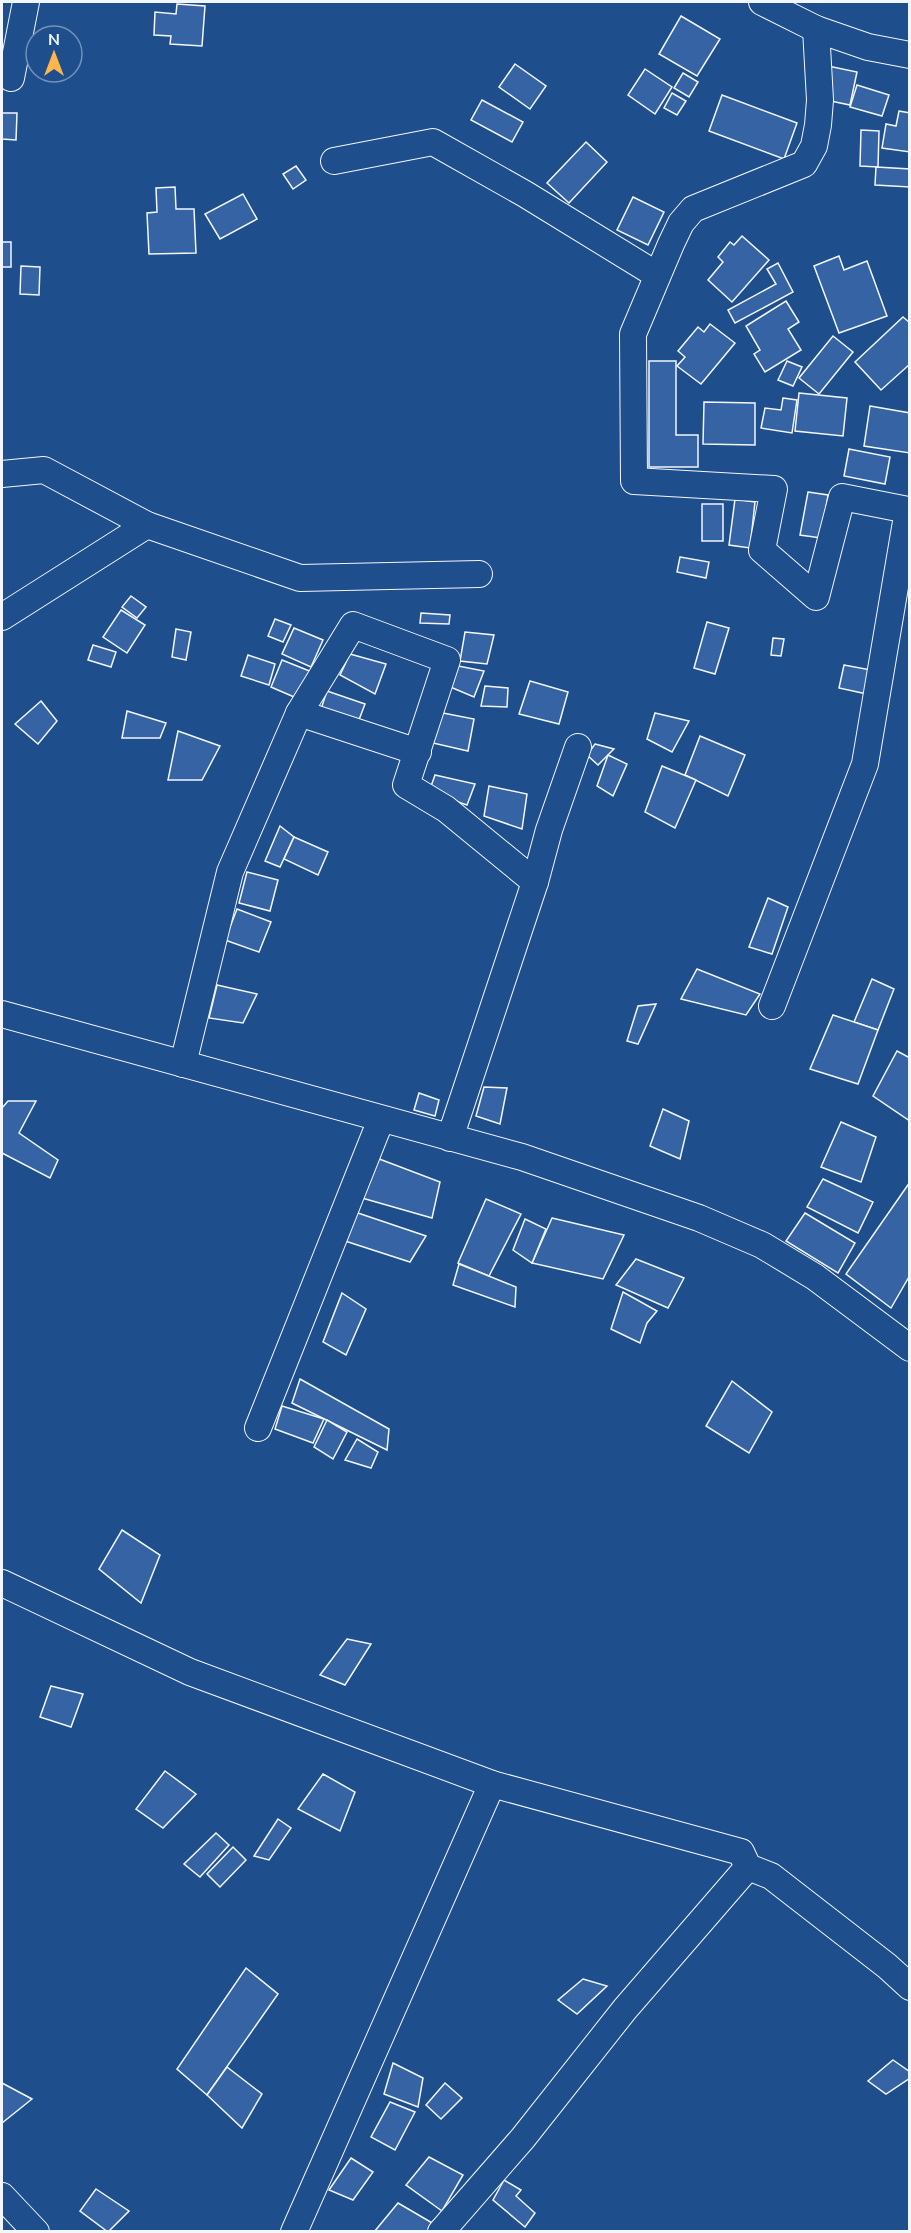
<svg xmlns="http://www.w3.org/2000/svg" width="911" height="2233" font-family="'Nunito Sans',sans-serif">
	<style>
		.building { fill: #3563a3; stroke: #f2f6ff; stroke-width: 1.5 }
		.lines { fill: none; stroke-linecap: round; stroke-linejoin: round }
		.minor-casing { stroke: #f2f6ff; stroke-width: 28 }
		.minor { stroke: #1f4e8c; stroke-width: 26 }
	</style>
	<rect width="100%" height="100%" fill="#1f4e8c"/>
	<g class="building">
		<polygon points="177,4 205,6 202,46 170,44 171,36 154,35 155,12 176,14"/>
		<polygon points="681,16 720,39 697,76 659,54"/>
		<polygon points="515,64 546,86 530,109 499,87"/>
		<polygon points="828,66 857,72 850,105 821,99"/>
		<polygon points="645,69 672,87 655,114 628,95"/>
		<polygon points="683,73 698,82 689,97 674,88"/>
		<polygon points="857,85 889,95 882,116 850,107"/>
		<polygon points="672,93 686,101 677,115 664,108"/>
		<polygon points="722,95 797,123 784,159 709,131"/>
		<polygon points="482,100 523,122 512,142 471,120"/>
		<polygon points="899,111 910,113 910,152 882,148 886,124 896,126"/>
		<polygon points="2,113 17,113 16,140 2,139"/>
		<polygon points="861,130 879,131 878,167 860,166"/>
		<polygon points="586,142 607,162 569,203 547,183"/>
		<polygon points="296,166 306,180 293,189 283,174"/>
		<polygon points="876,167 910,169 910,187 875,185"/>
		<polygon points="175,187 176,209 194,209 196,253 149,254 147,213 157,212 156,188"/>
		<polygon points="243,194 257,219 220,239 205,214"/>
		<polygon points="633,197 664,212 648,245 617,230"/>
		<polygon points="742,236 769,260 732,302 708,280 723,262 718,257 730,242 734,245"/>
		<rect x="2" y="242" width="9" height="25"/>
		<polygon points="839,256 844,270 867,261 887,316 839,333 814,266"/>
		<polygon points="778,263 793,292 735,323 728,310 776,284 767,269"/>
		<polygon points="21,266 40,267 39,295 20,294"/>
		<polygon points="786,301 799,322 788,329 801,350 765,372 754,354 760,350 746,326"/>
		<polygon points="903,317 910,323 910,364 881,390 855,362"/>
		<polygon points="710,324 735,343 701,384 677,366 685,357 678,351 698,327 704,332"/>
		<polygon points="833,336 853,352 819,394 799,378"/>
		<polygon points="649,361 676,361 676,435 698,435 698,467 649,467"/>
		<polygon points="787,361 802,367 793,386 778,380"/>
		<polygon points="799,393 847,398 843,436 795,431"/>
		<polygon points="783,398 797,400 792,433 761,428 765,408 781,410"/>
		<polygon points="704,402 755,403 755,445 703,444"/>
		<polygon points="870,406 910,413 910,453 864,446"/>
		<polygon points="849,449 890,457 885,484 844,476"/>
		<polygon points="808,492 828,495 821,538 800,535"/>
		<polygon points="735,499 755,502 750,548 729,545"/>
		<rect x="702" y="504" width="21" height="37"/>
		<polygon points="680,557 709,562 706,578 677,572"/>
		<polygon points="131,596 146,607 137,618 122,607"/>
		<polygon points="121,610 145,625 127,653 103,637"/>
		<polygon points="421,613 450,615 449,624 420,623"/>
		<polygon points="275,619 291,625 283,642 268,636"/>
		<polygon points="707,622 729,628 715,674 694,668"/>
		<polygon points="294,628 323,640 311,667 282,654"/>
		<polygon points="176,629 191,632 186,660 172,657"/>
		<polygon points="465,632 494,635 487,664 460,661"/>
		<polygon points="773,638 784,639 781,656 771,655"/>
		<polygon points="93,645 116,652 111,667 88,660"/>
		<polygon points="350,654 386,664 375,694 340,675"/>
		<polygon points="248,655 275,664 269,685 241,676"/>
		<polygon points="282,660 312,672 301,700 271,687"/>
		<polygon points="453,665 484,671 474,697 448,686"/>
		<polygon points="844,665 871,670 867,694 839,688"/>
		<polygon points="530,681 568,692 559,724 519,714"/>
		<polygon points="485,686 508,688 507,707 481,706"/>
		<polygon points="327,691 365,704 357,725 320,712"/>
		<polygon points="41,701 57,721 38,744 15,724"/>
		<polygon points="127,711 166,723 160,738 122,738"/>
		<polygon points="443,713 474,719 468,751 433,743"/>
		<polygon points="655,713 689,721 672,752 647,739"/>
		<polygon points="178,731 220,746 202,780 168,780"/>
		<polygon points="700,736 745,755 728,796 685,775"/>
		<polygon points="595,744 614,749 598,765 587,755"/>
		<polygon points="608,755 627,764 613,796 597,786"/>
		<polygon points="662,766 696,780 675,828 645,812"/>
		<polygon points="435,775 475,784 467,805 429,792"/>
		<polygon points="489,786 527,794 522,829 484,816"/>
		<polygon points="280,826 294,837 280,867 265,861"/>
		<polygon points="294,837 328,852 318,875 284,859"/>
		<polygon points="247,872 278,880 270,911 239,903"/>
		<polygon points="768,898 788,907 772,954 749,947"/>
		<polygon points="237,909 271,922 259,952 225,940"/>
		<polygon points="697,969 760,994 746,1015 681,999"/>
		<polygon points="872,979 894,989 878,1030 854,1022"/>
		<polygon points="217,985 257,994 243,1023 209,1018"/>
		<polygon points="656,1004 638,1044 627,1041 638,1006"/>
		<polygon points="833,1015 878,1030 858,1084 810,1069"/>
		<polygon points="897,1051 910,1058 910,1121 873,1096"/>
		<polygon points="484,1087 507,1088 500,1124 476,1116"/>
		<polygon points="419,1093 439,1100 435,1116 414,1110"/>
		<polygon points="8,1101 36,1101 19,1133 58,1160 50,1178 2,1153 2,1108"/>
		<polygon points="663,1109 689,1121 680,1159 650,1146"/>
		<polygon points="841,1122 876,1137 861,1182 821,1167"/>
		<polygon points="374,1157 440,1182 432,1218 355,1196"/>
		<polygon points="823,1179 873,1202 858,1233 807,1207"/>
		<polygon points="910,1182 910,1275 891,1308 846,1274"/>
		<polygon points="486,1199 521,1214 489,1276 458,1263"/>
		<polygon points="352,1211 426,1236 410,1262 342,1240"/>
		<polygon points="805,1213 855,1243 838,1273 786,1241"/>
		<polygon points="552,1218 624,1235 603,1279 532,1263"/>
		<polygon points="525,1219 546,1229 532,1263 513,1250"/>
		<polygon points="636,1259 684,1278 668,1308 616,1285"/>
		<polygon points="459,1264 516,1287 515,1307 453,1285"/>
		<polygon points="623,1292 657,1311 647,1323 640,1343 611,1329"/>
		<polygon points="342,1293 366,1309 346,1355 323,1342"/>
		<polygon points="300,1379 389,1429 387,1450 292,1403"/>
		<polygon points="732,1381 772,1412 749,1453 706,1426"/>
		<polygon points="282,1406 324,1419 313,1443 275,1429"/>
		<polygon points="327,1420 347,1432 333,1459 314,1447"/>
		<polygon points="357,1439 378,1452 371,1468 345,1460"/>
		<polygon points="122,1530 160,1555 141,1603 99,1569"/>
		<polygon points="347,1639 371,1644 345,1685 320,1675"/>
		<polygon points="51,1686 83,1694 71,1727 40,1717"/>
		<polygon points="165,1771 196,1794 163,1828 136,1809"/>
		<polygon points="323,1774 355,1792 340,1831 298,1809"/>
		<polygon points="278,1819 291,1828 269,1860 254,1856"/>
		<polygon points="216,1833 229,1845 200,1877 184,1864"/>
		<polygon points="233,1847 246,1860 220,1887 207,1874"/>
		<polygon points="246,1968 278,1994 207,2095 177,2069"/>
		<polygon points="583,1979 607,1986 577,2014 558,2000"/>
		<polygon points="893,2060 910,2072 910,2078 886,2094 868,2081"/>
		<polygon points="393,2063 423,2078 418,2107 384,2094"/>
		<polygon points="227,2067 262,2094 242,2128 207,2095"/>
		<polygon points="2,2083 32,2099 2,2123"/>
		<polygon points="445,2083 462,2098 441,2119 426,2105"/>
		<polygon points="390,2102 415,2112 395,2150 371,2137"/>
		<polygon points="429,2157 463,2175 442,2211 406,2185"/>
		<polygon points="351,2158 373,2172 353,2200 329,2190"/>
		<polygon points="504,2180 521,2190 516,2196 535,2213 525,2227 493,2200"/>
		<polygon points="96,2189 129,2211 108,2232 80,2211"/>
		<polygon points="398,2203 434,2224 427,2232 374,2232"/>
	</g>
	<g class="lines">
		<g class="minor-casing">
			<g id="minor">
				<polyline points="762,2 816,29 868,47 910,55"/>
				<polyline points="11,78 26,2"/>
				<polyline points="334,161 433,142 525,194 657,275"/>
				<polyline points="2,474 44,470 147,525"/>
				<polyline points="2,617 147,525 300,578 479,574"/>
				<polyline points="418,752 299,713 353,625 447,660 406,785 446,809 535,882"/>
				<polyline points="772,1006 865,764 908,510 842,497 816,597 762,550 774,489 634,481 633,334 671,244 681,223 693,209 804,164 814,146 818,125 820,100 816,29"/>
				<polyline points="2,1014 522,1157 699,1218 762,1245 815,1277 910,1348"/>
				<polyline points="183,1064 230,872 299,713"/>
				<polyline points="450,1138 535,882 549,830 578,747"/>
				<polyline points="258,1428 378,1127 386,1120"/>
				<polyline points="2,1583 190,1672 492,1784 741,1852 748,1867 771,1876 887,1966 910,1987"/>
				<polyline points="2,2196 36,2232"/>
				<polyline points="294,2232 492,1784"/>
				<polyline points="441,2232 523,2138 625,2009 748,1867"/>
			</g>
		</g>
		<use href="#minor" class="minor"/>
	</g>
	<rect width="911" height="2233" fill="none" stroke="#f2f6ff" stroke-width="6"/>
	<g transform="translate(54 54)"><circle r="28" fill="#1f4e8c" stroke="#7391ba" stroke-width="1.5"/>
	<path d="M0-4.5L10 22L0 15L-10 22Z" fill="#ffb74d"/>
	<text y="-9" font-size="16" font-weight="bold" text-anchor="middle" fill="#f2f6ff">N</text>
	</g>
</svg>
